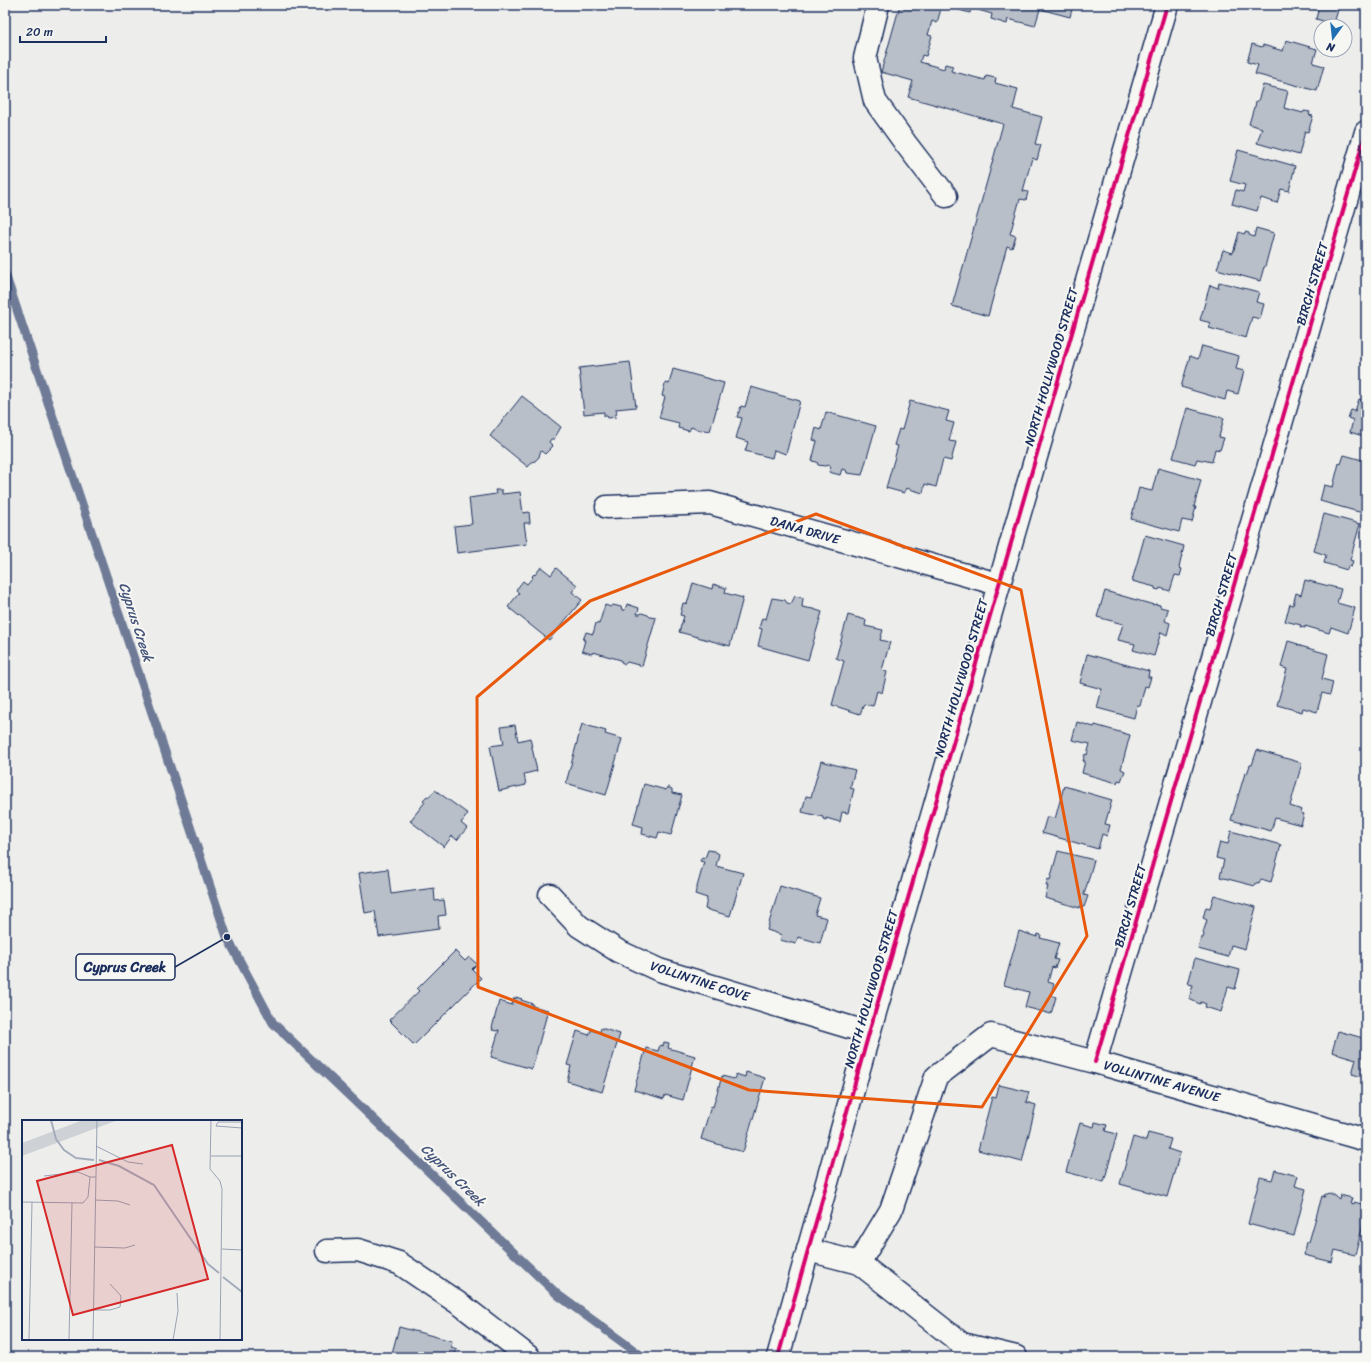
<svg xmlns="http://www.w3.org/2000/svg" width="1371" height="1362" font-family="Sriracha,sans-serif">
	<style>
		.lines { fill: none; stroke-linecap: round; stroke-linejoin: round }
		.stream { stroke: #6e7a96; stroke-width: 9 }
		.building { fill: #b9bfc8; stroke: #1b2f5e }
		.minor-casing { stroke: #1b2f5e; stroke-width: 25 }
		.major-casing { stroke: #1b2f5e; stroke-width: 25 }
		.minor { stroke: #f6f6f2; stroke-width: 22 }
		.major { stroke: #f6f6f2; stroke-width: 22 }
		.cycleway-casing { stroke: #f6f6f2; stroke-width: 6 }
		.cycleway { stroke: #d6006c; stroke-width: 4 }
		.marked { fill: none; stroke: #e8590c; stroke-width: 3; stroke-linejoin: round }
		.labels { text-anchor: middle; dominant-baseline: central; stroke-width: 4; stroke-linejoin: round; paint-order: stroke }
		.street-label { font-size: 13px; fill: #1b2f5e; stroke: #f6f6f2 }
		.water-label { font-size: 14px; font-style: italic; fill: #44547a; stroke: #f6f6f2 }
		.inset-river { fill: none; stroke: #a5acbc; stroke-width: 2 }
		.inset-road { fill: none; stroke: #99a2b3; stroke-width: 1 }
		.view { fill: #d62828; fill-opacity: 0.15; stroke: #d62828; stroke-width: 2 }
		.inset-edge { fill: none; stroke: #1b2f5e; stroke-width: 2 }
		.leader { fill: none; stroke: #1b2f5e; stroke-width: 1.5 }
		.callout-dot { fill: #1b2f5e; stroke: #f6f6f2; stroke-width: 1.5 }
		.callout { fill: #f6f6f2; stroke: #1b2f5e; stroke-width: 1.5 }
		.callout-label { font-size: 14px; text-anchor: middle; font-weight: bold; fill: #1b2f5e }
	</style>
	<rect width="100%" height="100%" fill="#edeeec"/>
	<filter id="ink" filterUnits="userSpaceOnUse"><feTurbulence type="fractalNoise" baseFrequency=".025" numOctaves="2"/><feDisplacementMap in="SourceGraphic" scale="8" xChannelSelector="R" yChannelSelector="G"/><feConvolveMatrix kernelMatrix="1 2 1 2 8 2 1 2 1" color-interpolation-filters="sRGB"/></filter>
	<g filter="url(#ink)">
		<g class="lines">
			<polyline class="stream" points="5,274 227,937 273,1023 558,1295 643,1357"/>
		</g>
		<g class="building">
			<polygon points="900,5 942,5 937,23 932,21 928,35 932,36 926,56 922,55 920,62 944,69 945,64 953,66 951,71 985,80 986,76 996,78 995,83 1018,89 1013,109 1042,117 1035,144 1041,145 1037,160 1032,158 1023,191 1028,192 1026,200 1020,199 1010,234 1016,236 1012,248 1007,246 988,316 952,306 1003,124 908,97 913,81 881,72"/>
			<polygon points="960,5 1073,5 1070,17 1040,9 1035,26 1008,19 1007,24 991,19 992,14 971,8 970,13 959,10"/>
			<polygon points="1298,5 1345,5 1344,7 1339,6 1334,24 1316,19 1318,10"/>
			<polygon points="1286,40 1317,49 1313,63 1324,66 1317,91 1255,74 1258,65 1247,62 1252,44 1262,47 1263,45 1283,51"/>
			<polygon points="1263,85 1288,91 1284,108 1303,113 1304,111 1310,112 1309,115 1313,116 1308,132 1305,131 1299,155 1257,143 1262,128 1249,124 1254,107 1255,107 1256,101 1258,101"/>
			<polygon points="1238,150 1295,166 1289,191 1281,189 1277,203 1261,198 1257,211 1232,204 1236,190 1243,192 1245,185 1230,181"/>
			<polygon points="1256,228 1274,233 1265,267 1264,267 1260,281 1217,269 1223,250 1233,253 1239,232 1244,234 1245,232 1249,233 1249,235 1254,237"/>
			<polygon points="1219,282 1259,292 1256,302 1264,304 1260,319 1252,317 1246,338 1209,328 1211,323 1200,320 1210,285 1218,288"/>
			<polygon points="1202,346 1239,356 1236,369 1244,371 1238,394 1227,391 1225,400 1181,387 1190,356 1198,359"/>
			<polygon points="630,362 636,407 616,409 617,414 615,415 616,417 608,418 607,416 604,416 604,412 584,414 579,368"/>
			<polygon points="673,369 724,383 710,431 704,430 701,431 691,427 689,431 678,428 679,423 659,418 665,397 662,396 665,383 669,384"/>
			<polygon points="751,387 800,401 786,454 774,450 772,458 745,451 748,442 736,438 742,418 737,417 741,406 745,407"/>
			<polygon points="522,396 561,427 554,439 551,439 549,442 553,446 545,454 541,451 540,453 539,457 535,461 532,462 528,467 490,436"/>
			<polygon points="1359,399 1366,401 1366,437 1350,432 1353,420 1348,418 1351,410 1355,411"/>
			<polygon points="910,401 949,411 946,421 954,423 949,441 956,442 951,461 943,459 936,487 925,484 923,493 906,488 904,493 886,488 898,446 894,445 899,429 902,430"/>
			<polygon points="1187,408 1224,418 1219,437 1224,438 1220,450 1215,449 1212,462 1197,459 1195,464 1173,458"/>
			<polygon points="826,412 876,426 862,475 847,473 846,470 842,469 840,475 829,472 831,466 829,465 825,466 818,465 817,462 812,461 817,441 813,440 816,428 821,430"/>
			<polygon points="1344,455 1366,461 1366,514 1320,501 1324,485 1333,487 1339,463 1341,464"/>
			<polygon points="1158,468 1201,480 1194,507 1196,507 1192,522 1182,520 1179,532 1131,519 1139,488 1152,491"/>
			<polygon points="495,490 502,490 502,494 520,492 523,513 529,512 530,523 524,523 527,544 457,553 454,526 472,524 469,498 496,494"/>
			<polygon points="1324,514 1360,524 1350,560 1353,561 1351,567 1348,566 1347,570 1324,563 1326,555 1314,551"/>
			<polygon points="1145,535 1184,546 1179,568 1182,569 1180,576 1175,575 1170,591 1160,588 1159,590 1155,589 1155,587 1132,581"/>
			<polygon points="541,567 551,575 556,568 577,585 572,592 582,600 549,640 508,607 519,593 516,590 523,581 527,584 533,577 532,576 534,574 535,575"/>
			<polygon points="1305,580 1341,589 1337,603 1355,608 1348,633 1331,627 1329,633 1305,626 1305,628 1300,627 1301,625 1285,621 1290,604 1293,605 1296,593 1301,595"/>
			<polygon points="693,583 712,589 713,584 726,588 725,593 743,598 730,646 679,632 684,616 680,615 683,603 687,604"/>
			<polygon points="1105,591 1154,605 1155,604 1160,605 1160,607 1168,609 1165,621 1170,623 1167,635 1161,632 1154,656 1133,650 1135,644 1118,640 1123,624 1097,617"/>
			<polygon points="795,596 803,598 802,607 813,609 822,612 808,660 758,646 762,629 759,628 762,618 766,619 772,598 785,600 787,603 791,604"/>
			<polygon points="627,604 639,608 637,614 640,614 642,613 648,615 650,617 656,618 642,666 627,662 625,664 621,662 621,660 593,652 592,654 582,651 585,640 583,640 586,632 593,634 596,623 599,624 605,605 611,607 613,605 621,607 622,610 625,610"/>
			<polygon points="848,615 866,620 865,626 883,630 880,640 890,642 882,670 887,672 882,693 877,691 873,706 864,704 860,714 832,705 844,661 836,658"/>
			<polygon points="1288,641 1298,644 1297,645 1328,654 1322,679 1333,682 1330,695 1322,693 1317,712 1303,708 1302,712 1277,705 1287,669 1281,667"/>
			<polygon points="1087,654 1149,671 1148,677 1151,677 1148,687 1145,686 1140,706 1137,705 1134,718 1097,708 1102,689 1080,683"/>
			<polygon points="1077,722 1094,727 1095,725 1130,735 1121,769 1125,771 1121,781 1118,780 1117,783 1082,773 1085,761 1083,761 1085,754 1087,755 1090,744 1072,740"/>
			<polygon points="582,724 606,731 605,734 622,739 606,795 566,783"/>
			<polygon points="515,725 518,741 530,738 537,771 524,774 526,785 499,791 490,746 504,744 501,727"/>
			<polygon points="1257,750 1302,763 1290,806 1302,810 1301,813 1304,814 1301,825 1275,818 1271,831 1231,820 1245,773 1247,774 1250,765 1252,765"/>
			<polygon points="821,761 855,770 850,788 854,789 848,813 842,812 840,822 826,818 826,820 823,819 823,817 802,812 806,796 811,797"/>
			<polygon points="644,784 666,790 667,787 672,789 672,793 682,795 671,835 659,832 657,838 642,834 643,827 633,824"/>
			<polygon points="1064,786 1112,800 1105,824 1110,825 1107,836 1102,834 1098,849 1042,833 1047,816 1055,819"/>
			<polygon points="435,790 468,814 461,823 467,828 457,840 452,836 444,847 410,821 425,802 423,800 427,796 429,797"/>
			<polygon points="1231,831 1281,845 1271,882 1261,879 1259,884 1256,883 1255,886 1220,877 1224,860 1216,858 1220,842 1228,844"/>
			<polygon points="708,850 714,851 719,854 716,866 743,873 730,916 705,909 707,898 695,894 704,862 700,861 702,857 705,858"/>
			<polygon points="1058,851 1094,860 1084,895 1088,896 1084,907 1080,906 1080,908 1045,898 1048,886 1046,886 1048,879 1050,880"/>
			<polygon points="388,869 391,894 434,888 435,901 444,900 446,915 438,916 439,929 379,937 375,911 365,913 359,873"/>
			<polygon points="780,886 820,898 815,915 827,918 820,943 798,937 796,944 780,940 782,935 767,930"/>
			<polygon points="1214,895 1256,907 1245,949 1231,945 1228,957 1198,949 1201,938 1203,938 1204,934 1203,933 1207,920 1203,918 1206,907 1210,908"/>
			<polygon points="1019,931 1037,937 1038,934 1041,935 1040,938 1059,943 1054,959 1058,960 1055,968 1052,967 1048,982 1054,984 1051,995 1056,997 1051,1014 1025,1007 1029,992 1004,985"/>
			<polygon points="455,951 465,961 469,957 477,964 472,969 481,978 414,1045 389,1020 419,991 417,989"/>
			<polygon points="1195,958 1240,970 1235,989 1228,987 1221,1012 1205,1007 1206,1004 1201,1002 1200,1004 1189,999 1193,985 1188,984"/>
			<polygon points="516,997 522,999 521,1000 533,1004 532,1006 548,1010 532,1069 491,1057 499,1030 498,1030 497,1031 492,1030 493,1028 492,1028 499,1001 512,1005 514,998 516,999"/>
			<polygon points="601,1028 620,1034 602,1092 567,1081 571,1066 567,1065 577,1031 589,1035 591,1030 600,1032"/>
			<polygon points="1365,1030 1366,1031 1366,1078 1352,1074 1356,1059 1332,1052 1338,1031 1363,1038"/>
			<polygon points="664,1042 669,1043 668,1048 695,1056 683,1100 665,1095 664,1099 634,1090 646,1048 658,1051 660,1045 663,1046"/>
			<polygon points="746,1072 765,1078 743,1152 701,1139 711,1106 713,1107 722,1076 734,1079 736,1074 745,1077"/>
			<polygon points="999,1085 1029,1092 1026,1102 1036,1105 1022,1162 978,1150 992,1097 996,1098"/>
			<polygon points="1095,1122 1107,1125 1105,1131 1117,1134 1104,1182 1066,1172 1080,1123 1094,1127"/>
			<polygon points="1148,1133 1171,1139 1168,1149 1180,1153 1167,1197 1120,1184 1133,1137 1146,1141"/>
			<polygon points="1275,1170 1298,1176 1295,1186 1306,1189 1294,1236 1248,1224 1260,1177 1272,1180"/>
			<polygon points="1329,1193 1334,1195 1339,1199 1340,1195 1352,1198 1350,1203 1354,1204 1354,1202 1365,1205 1365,1207 1366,1208 1366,1214 1355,1255 1335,1250 1332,1262 1304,1255 1307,1242 1309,1242 1322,1196 1325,1197 1324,1195"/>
			<polygon points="399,1327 452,1341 451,1347 457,1349 454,1357 391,1357"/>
		</g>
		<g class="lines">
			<g class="minor-casing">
				<g id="minor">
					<polyline points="878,5 865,58 875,101 906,144 946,196"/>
					<polyline points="607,507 710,503 998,584"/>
					<polyline points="550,895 579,926 618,951 659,970 869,1033"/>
					<polyline points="1095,1062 1366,132"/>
					<polyline points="808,1250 859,1263 891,1210 936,1077 991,1035 1095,1062 1366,1140"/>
					<polyline points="327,1251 358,1250 399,1263 464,1307 529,1357"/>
					<polyline points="859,1263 962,1344 1016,1357"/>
				</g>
			</g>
			<g class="major-casing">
				<polyline id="major" points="778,1357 869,1033 1167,5"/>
			</g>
			<use href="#minor" class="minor"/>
			<use href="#major" class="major"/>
			<g class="cycleway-casing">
				<g id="cycleway">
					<polyline points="1095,1062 1366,132"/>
					<polyline points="778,1357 869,1033 1167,5"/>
				</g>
			</g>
			<use href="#cycleway" class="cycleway"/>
		</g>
	</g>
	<path class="marked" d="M816,514L1021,590L1087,936L982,1107L749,1090L478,987L477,697L590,601Z"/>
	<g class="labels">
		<g class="street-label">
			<text transform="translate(1312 284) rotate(-74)">BIRCH STREET</text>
			<text transform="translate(1051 367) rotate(-74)">NORTH HOLLYWOOD STREET</text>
			<text transform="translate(805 530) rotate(16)">DANA DRIVE</text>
			<text transform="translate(1221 595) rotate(-74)">BIRCH STREET</text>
			<text transform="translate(961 678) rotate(-74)">NORTH HOLLYWOOD STREET</text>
			<text transform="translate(1130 906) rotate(-74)">BIRCH STREET</text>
			<text transform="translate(700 981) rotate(18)">VOLLINTINE COVE</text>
			<text transform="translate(871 989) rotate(-74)">NORTH HOLLYWOOD STREET</text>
			<text transform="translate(1162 1081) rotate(16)">VOLLINTINE AVENUE</text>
		</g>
		<g class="water-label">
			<text transform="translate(136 622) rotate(72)">Cyprus Creek</text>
			<text transform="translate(453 1175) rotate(44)">Cyprus Creek</text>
		</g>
	</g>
	<g transform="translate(22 1120)">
		<rect width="220" height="220" fill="#edeeec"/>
		<path d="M61,0H96L0,36V23Z" fill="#ced2d7"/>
		<path class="inset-river" d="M29,0L34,19L42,30L54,38L72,40M77,40L97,46L132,65L186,144L197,153M201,157L220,172"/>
		<path class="inset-road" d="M189,0L188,49L198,61L200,69L198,220M220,2H196L194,6L220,8M74,26L106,42L121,44M189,36H220M22,56L56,52L68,57M73,80L96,81L108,85M0,82L61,83L66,77L68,57H74M72,127L103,128L113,125M200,129L220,130M71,190H88L98,187L99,176L88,164M7,220L10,82M47,220L50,83M71,220L75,0M151,220L156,191L155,173"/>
		<path class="view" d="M150,25L186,159L51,195L15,61Z"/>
		<rect width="220" height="220" class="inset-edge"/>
	</g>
	<path class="leader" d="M227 937L175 967"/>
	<circle class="callout-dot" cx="227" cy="937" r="4"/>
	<rect class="callout" x="76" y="954" width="99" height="26" rx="4"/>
	<g class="callout-label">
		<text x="125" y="972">Cyprus Creek</text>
	</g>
	<rect width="1371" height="1362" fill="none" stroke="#f6f6f2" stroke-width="20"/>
	<rect x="10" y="10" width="1351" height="1342" fill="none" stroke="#1b2f5e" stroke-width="1.5" filter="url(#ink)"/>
	<g transform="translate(1333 38) rotate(195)"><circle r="19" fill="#f6f6f2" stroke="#9ea6b7"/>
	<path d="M0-3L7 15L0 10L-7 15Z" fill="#1f6fb2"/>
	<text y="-6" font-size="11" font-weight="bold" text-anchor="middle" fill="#1b2f5e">N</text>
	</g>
	<path d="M20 36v6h86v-6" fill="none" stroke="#1b2f5e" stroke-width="2"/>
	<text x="26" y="36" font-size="12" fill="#1b2f5e" stroke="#f6f6f2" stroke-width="3" paint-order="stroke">20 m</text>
</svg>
